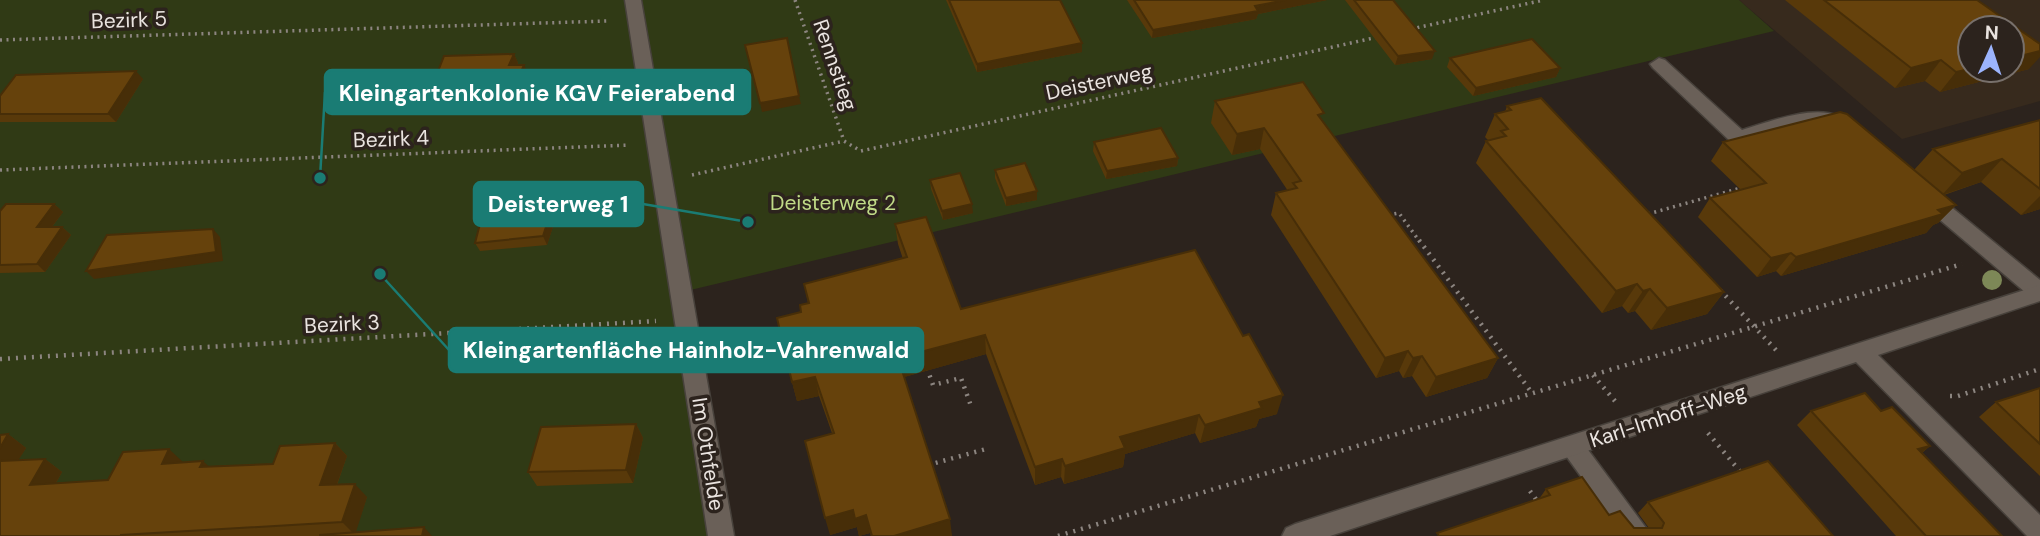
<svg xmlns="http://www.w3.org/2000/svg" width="2040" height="536" font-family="'DM Sans',sans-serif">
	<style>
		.commercial { fill: #372a1d; fill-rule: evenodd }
		.green { fill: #303a15 }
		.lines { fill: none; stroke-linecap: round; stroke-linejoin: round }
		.lane-casing { stroke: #47413b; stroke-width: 3 }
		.street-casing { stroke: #47413b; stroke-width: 3 }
		.path-far1 { stroke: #8c8580; stroke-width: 3.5; stroke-dasharray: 2 4.5; stroke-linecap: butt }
		.path { stroke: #8c8580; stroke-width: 4.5; stroke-dasharray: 2 6; stroke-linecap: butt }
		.lane { fill: #6a6058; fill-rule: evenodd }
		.street { fill: #6a6058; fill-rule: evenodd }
		.tree { fill: #7d8857 }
		.wall { fill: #58390a }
		.shaded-wall { fill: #472e08 }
		.building { fill: #66420c; stroke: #472e08; stroke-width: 2 }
		.labels { text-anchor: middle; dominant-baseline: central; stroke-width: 7; stroke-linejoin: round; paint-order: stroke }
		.street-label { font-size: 21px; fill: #eae4e0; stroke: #2c231d }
		.park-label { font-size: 21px; fill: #c0da87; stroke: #2c231d }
		.leader { fill: none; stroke: #1a7c74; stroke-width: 2.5 }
		.callout-dot { fill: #1a7c74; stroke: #2c231d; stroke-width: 2.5 }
		.callout { fill: #1a7c74; stroke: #1a7c74; stroke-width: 2.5 }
		.callout-label { font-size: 23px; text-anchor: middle; font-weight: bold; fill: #fff }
	</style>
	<rect width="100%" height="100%" fill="#2c231d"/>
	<path class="commercial" d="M1739,0H2040V101L1902,139ZM1970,28H2012V70H1970Z"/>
	<polygon class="green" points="0,0 1739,0 1774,31 682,292 721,536 0,536"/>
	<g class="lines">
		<g class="lane-casing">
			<g id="lane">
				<path d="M1659,58L1665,60L1742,130C1769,122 1832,96 1851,127L1849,132L1842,133L1816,123L1738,144L1731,142L1653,68L1650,64Z"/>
				<polygon points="1926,190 1933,192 2040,280 2040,300 2032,298 1919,202 1916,197 1919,192"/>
				<polygon points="1572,436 1580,439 1652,536 1624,536 1564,453 1560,446 1564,439"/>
			</g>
		</g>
		<g class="street-casing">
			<g id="street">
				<polygon points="625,0 641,0 734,536 708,536"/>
				<polygon points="2040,285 2040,301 1878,355 2040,515 2040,536 2027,536 1856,362 1330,536 1282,536 1286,528 1295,524"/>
			</g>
		</g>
		<g class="path-far1">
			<polyline points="795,0 844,141"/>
			<polyline points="1411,29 1544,0"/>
			<polyline points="0,40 607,21"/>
			<polyline points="0,170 629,145"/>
			<polyline points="692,175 844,141 861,151 1378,37"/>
			<polyline points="1648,214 1744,187"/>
			<polyline points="1388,215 1399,213 1420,242"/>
		</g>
		<g class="path">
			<polyline points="1419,240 1532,393"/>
			<polyline points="1720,290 1776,350"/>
			<polyline points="0,359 656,321"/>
			<polyline points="927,368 933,385 961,378 971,406"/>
			<polyline points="1593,375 1615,401"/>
			<polyline points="1950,396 1958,396 2040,369"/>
			<polyline points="1708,433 1743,475"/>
			<polyline points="928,465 986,449"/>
			<polyline points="1530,491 1540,505"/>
			<polyline points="1058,536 1962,264"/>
		</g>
		<use href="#lane" class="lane"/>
		<use href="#street" class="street"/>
	</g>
	<circle class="tree" cx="1992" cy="280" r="10"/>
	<g class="wall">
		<polygon points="946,0 1060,0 1082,43 1082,52 977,72"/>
		<polygon points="1127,0 1327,0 1258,14 1256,19 1152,38"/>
		<polygon points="1345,0 1393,0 1432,59 1395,65"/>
		<polygon points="1785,0 1977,0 2029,69 1940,92 1925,81 1895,88"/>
		<polygon points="514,54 518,63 517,65 528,73 513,109 429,114 425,105"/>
		<polygon points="1450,58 1560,68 1556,77 1473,96 1447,67"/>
		<polygon points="143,79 116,122 0,122 0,96"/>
		<polygon points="1215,101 1322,120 1498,358 1487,378 1426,397 1412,376 1403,378 1399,371 1376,378 1271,215 1276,193 1288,191 1260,149 1232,155 1211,123"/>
		<polygon points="1507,106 1724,292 1707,314 1651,330 1635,311 1628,313 1622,306 1602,313 1476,163 1486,141 1488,140 1485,137 1495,114 1505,112"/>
		<polygon points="2040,120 2040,209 2021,215 1981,182 1944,195 1956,205 1938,223 1933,225 1926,233 1781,276 1776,271 1757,277 1698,217 1710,198 1741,190 1711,161 1723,142 1914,170 1933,149"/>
		<polygon points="1094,142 1178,158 1177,166 1106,179 1093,151"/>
		<polygon points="995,170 1037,200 1006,206 995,178"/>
		<polygon points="930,180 973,213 943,220 931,189"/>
		<polygon points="563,196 547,245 480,251 475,243"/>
		<polygon points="54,204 63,212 52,227 62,227 71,235 45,272 0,273 0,211"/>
		<polygon points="895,224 961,309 1277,414 1259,419 1256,427 1200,443 1195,433 1125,454 1123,467 1064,484 1061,477 1035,485 986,354 904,377 952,536 871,536 870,533 859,536 857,527 830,535 832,433 819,396 797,401 792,382 801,312 808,303 804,284 903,259 898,244"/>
		<polygon points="2040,388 2040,476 1979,417 1996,402"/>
		<polygon points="1811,411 1881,411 1930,446 1922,453 2002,536 1896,536 1797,425"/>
		<polygon points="636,424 643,438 633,483 537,486 528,472"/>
		<polygon points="8,434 26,448 18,460 45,459 62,472 56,483 108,480 184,463 208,467 273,464 335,443 347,456 337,485 367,497 355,533 432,536 0,536"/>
		<polygon points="1546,489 1609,515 1634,528 1649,528 1638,513 1648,502 1833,536 1439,536 1539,499"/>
	</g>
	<g class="shaded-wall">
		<polygon points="1286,0 1327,0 1258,14 1256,19 1152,38 1153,30"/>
		<polygon points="1082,43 1082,52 977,72 977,64"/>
		<polygon points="1435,51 1432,59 1395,65 1398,56"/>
		<polygon points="2040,51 2040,57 2029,69 1940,92 1956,72 1970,69 1970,70 2012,70 2012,58"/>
		<polygon points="514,54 518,63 513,74 509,65"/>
		<polygon points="1941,60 1925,81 1895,88 1911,68"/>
		<polygon points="524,65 528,73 513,109 509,100"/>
		<polygon points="1560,68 1556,77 1473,96 1476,88"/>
		<polygon points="136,71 143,79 116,122 108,114"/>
		<polygon points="799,96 801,104 762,112 760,103"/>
		<polygon points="1264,128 1260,149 1232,155 1237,134"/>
		<polygon points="1178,158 1177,166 1106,179 1107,171"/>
		<polygon points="2002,159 1981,182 1942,195 1962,173"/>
		<polygon points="559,187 563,196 547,245 543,236"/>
		<polygon points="1037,191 1037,200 1006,206 1006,198"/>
		<polygon points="2040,196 2040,209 2021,215"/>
		<polygon points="54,204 63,212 45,236 37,227"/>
		<polygon points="972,204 973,213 943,220 942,211"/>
		<polygon points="1956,205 1938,223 1933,225 1926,233 1781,276 1796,257"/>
		<polygon points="62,227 71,235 45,272 37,264"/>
		<polygon points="213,229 220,237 223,261 94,279 86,271"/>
		<polygon points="1791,253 1776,271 1757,277 1771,258"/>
		<polygon points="1637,284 1622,306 1602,313 1616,291"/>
		<polygon points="1650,289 1635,311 1628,313 1643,291"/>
		<polygon points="1724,292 1707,314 1651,330 1667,308"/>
		<polygon points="985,335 986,354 901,378 898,358"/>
		<polygon points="1408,351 1399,371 1376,378 1385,358"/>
		<polygon points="1422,356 1412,376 1403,378 1413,358"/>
		<polygon points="1498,358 1487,378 1426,397 1436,377"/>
		<polygon points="815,377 819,396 797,401 792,382"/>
		<polygon points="1283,395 1277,414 1259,419 1256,427 1200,443 1205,425 1259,402"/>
		<polygon points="1199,415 1195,433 1125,454 1123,467 1064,484 1065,466 1120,437"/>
		<polygon points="636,424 643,438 633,483 626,470"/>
		<polygon points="8,434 26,448 9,475 0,468 0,448"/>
		<polygon points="335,443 347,456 332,498 320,485"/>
		<polygon points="1930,446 1913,460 1918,449"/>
		<polygon points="169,449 184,463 162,464"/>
		<polygon points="45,459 62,472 48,497 30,485"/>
		<polygon points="1062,459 1061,477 1035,485 1035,467"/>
		<polygon points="203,461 217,474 200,467"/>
		<polygon points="355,484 367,497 355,535 342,522"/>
		<polygon points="853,510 866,515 870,533 859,536 857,527 830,535 825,518"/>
		<polygon points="950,519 952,536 894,536"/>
		<polygon points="424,527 432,536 422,536"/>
	</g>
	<g class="building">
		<polygon points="949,0 1060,0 1082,43 977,64"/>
		<polygon points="1134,0 1286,0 1255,6 1258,11 1153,30"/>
		<polygon points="1354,0 1393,0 1435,51 1398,56"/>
		<polygon points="1824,0 1977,0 2040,44 2040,51 2012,58 2012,28 1970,28 1970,69 1956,72 1941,60 1911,68"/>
		<polygon points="787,38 799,96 760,103 745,45"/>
		<polygon points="1532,39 1560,68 1476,88 1450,58"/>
		<polygon points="514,54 509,65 524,65 509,100 425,105 444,56"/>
		<polygon points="136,71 108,114 0,114 0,96 16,75"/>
		<polygon points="1303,82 1324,113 1318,115 1498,358 1436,377 1422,356 1413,358 1408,351 1385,358 1276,193 1297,188 1293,183 1301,181 1264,128 1237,134 1215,101"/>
		<polygon points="1541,98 1724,292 1667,308 1650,289 1643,291 1637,284 1616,291 1486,141 1506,136 1501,131 1508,129 1495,114 1511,110 1507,106"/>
		<polygon points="1840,112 1847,114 1956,205 1938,210 1943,214 1796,257 1791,253 1771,258 1710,198 1766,183 1723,142"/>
		<polygon points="2040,120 2040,189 2002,159 1962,173 1933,149"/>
		<polygon points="1161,128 1178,158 1107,171 1094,142"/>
		<polygon points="1025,163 1037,191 1006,198 995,170"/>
		<polygon points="960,173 972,204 942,211 930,180"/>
		<polygon points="559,187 543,236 475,243 489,189"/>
		<polygon points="6,204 54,204 37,227 62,227 37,264 0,265 0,211"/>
		<polygon points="926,217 961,309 1195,250 1243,336 1249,334 1283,395 1259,402 1262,408 1205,425 1199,415 1120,437 1125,448 1065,466 1062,459 1035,467 985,335 898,358 950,519 894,536 872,536 866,515 855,519 853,510 825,518 805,441 834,433 815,377 792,382 777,318 801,312 800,305 809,303 804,284 907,257 895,224"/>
		<polygon points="213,229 216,252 86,271 107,235"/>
		<polygon points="2040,388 2040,444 1996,402"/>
		<polygon points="1865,393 1881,411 1892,407 1930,446 1918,449 2002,536 1926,536 1811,411"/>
		<polygon points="636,424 626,470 528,472 541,427"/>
		<polygon points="8,434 0,448 0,435"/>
		<polygon points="335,443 320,485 355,484 342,522 121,535 121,536 0,536 0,461 45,459 30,485 108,480 123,452 169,449 162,464 203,461 200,467 273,464 280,446"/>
		<polygon points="1768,461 1833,536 1439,536 1437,533 1550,495 1546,489 1582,477 1609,515 1620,511 1634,528 1662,528 1664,523 1648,502"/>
		<polygon points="424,527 422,536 320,536 320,535"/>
	</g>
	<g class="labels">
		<g class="street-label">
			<text transform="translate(129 20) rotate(-2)">Bezirk 5</text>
			<text transform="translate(835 65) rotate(71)">Rennstieg</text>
			<text transform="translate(1099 82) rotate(-12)">Deisterweg</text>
			<text transform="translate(391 139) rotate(-2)">Bezirk 4</text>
			<text transform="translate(342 324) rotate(-3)">Bezirk 3</text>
			<text transform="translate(1668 416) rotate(-18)">Karl-Imhoff-Weg</text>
			<text transform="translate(708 454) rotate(81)">Im Othfelde</text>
		</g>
		<g class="park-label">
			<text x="833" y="203">Deisterweg 2</text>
		</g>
	</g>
	<path class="leader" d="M320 178L325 92M748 222L643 204M380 274L449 350"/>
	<g class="callout-dot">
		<circle cx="320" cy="178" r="7"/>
		<circle cx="748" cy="222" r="7"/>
		<circle cx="380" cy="274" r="7"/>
	</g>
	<g class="callout">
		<rect x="325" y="70" width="425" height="44" rx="7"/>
		<rect x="474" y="182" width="169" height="44" rx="7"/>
		<rect x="449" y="328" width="474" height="44" rx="7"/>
	</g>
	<g class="callout-label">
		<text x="537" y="101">Kleingartenkolonie KGV Feierabend</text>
		<text x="558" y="212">Deisterweg 1</text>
		<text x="686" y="358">Kleingartenfläche Hainholz-Vahrenwald</text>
	</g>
	<g transform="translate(1991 49) rotate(3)"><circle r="33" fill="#2c231d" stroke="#78706b" stroke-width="2"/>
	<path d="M0-5L12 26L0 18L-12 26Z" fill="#9cb4fd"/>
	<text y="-10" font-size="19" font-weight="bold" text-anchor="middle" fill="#eae4e0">N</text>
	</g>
</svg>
